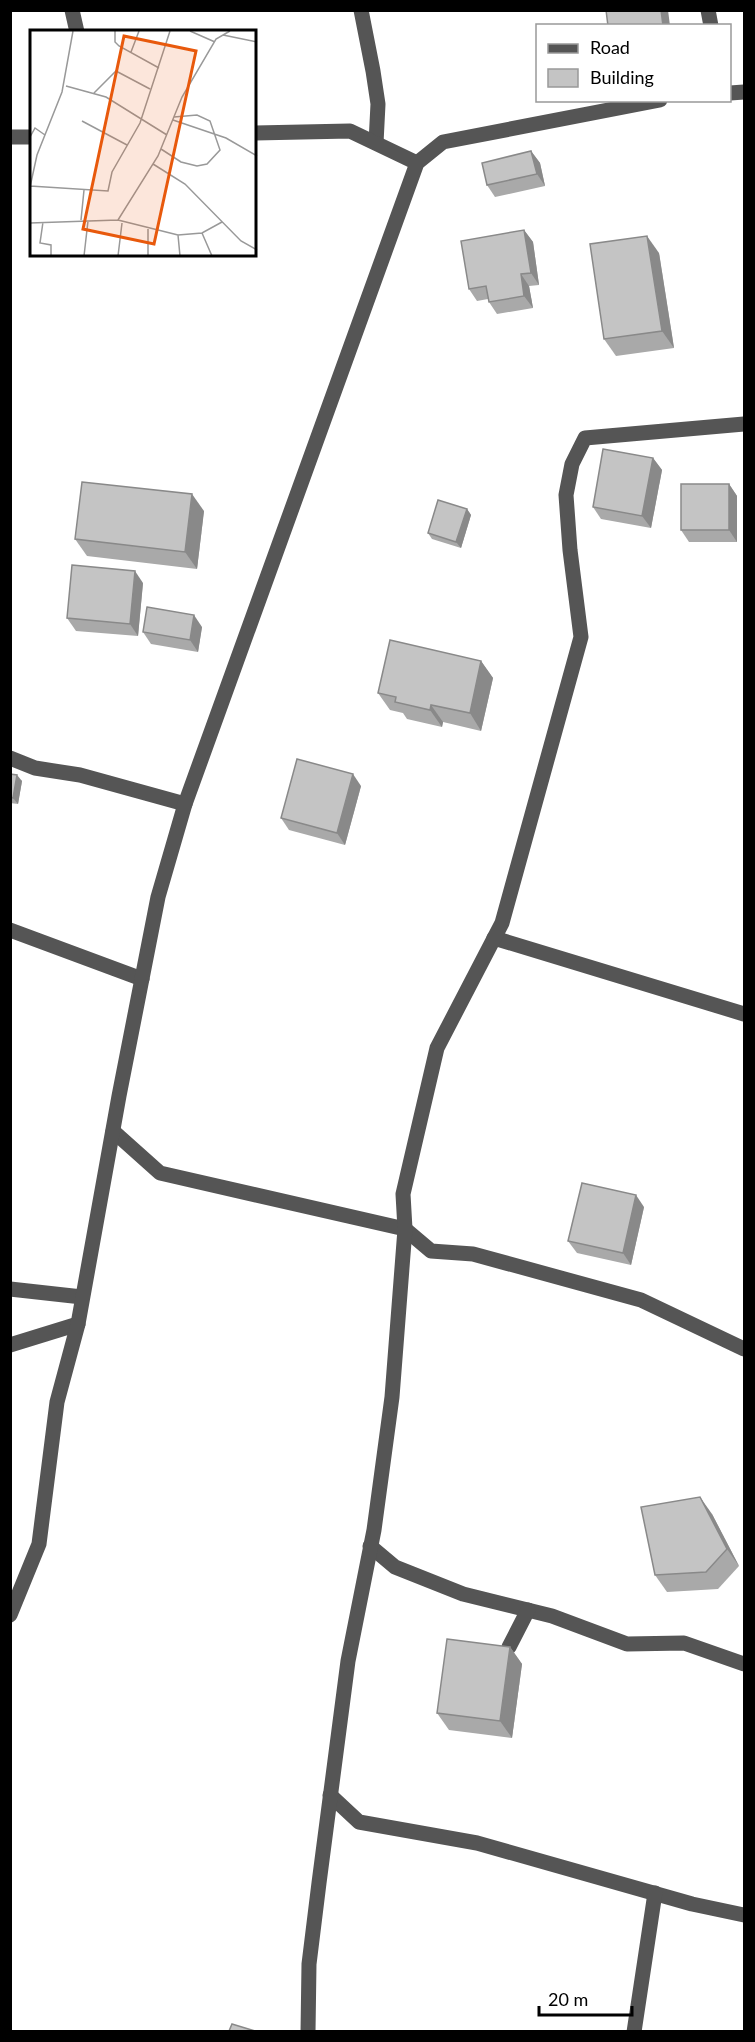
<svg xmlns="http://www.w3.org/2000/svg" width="755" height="2042" font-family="Lato,sans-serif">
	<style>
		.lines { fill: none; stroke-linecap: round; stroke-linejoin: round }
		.minor { stroke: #555; stroke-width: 15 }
		.wall { fill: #a9a9a9 }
		.shaded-wall { fill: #898989 }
		.building { fill: #c4c4c4; stroke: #898989; stroke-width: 1.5 }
		.inset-road { fill: none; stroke: #999; stroke-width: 1.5 }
		.view { fill: #e8590c; fill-opacity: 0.15; stroke: #e8590c; stroke-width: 3 }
		.inset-edge { fill: none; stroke: #000; stroke-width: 3 }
	</style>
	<rect width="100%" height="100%" fill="#fff"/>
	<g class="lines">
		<g class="minor">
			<polyline points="72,10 77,32"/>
			<polyline points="361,10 373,71 378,104 376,143"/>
			<polyline points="708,10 711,26"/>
			<polyline points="730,93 744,92"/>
			<polyline points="255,133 350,131 417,163"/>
			<polyline points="10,137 32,137"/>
			<polyline points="10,758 35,768 80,775 185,804"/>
			<polyline points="10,930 142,979"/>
			<polyline points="494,938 744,1014"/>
			<polyline points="113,1131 160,1173 405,1229 431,1251 473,1254 641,1300 744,1349"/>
			<polyline points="10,1289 82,1297"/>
			<polyline points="10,1345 78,1324"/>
			<polyline points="370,1546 395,1567 463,1594 552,1616 627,1644 684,1643 744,1664"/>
			<polyline points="10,1615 39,1544 57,1402 78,1324 119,1096 158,897 185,804 417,163 443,142 660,100"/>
			<polyline points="509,1647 528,1610"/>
			<polyline points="330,1795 359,1822 477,1843 692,1904 744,1915"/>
			<polyline points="308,2032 309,1964 319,1883 348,1661 374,1530 392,1397 405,1229 403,1194 437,1048 502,923 581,637 570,550 566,495 572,464 585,438 744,424"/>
			<polyline points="634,2032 655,1893"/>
		</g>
	</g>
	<g class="wall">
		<polygon points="531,151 540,163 545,186 495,197 487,185"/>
		<polygon points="524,230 533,242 539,285 529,286 533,308 497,314 489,302 488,299 477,301 469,289"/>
		<polygon points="659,253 674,348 616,356 604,339"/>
		<polygon points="653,458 662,470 651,528 601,519 593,507"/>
		<polygon points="729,484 737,496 737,542 689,542 681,530"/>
		<polygon points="467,509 471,515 461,548 432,539 428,533"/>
		<polygon points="204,511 197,569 87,556 75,539"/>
		<polygon points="143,583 138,636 76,631 67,618"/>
		<polygon points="202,627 198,652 151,644 143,632"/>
		<polygon points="481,661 493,678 481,731 443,722 442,727 407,719 403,713 390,710 378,693"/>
		<polygon points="10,774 22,781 18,804 10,803"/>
		<polygon points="361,786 345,845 289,830 281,818"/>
		<polygon points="644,1207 631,1265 577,1253 568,1241"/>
		<polygon points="712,1514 739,1566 718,1589 667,1592 655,1575"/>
		<polygon points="510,1647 522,1664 512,1738 449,1730 437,1713"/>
	</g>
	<g class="shaded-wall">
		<polygon points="661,10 668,10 670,26 663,26"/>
		<polygon points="531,151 540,163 545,186 537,174"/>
		<polygon points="524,230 533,242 539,285 531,273"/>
		<polygon points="647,236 659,253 674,348 662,331"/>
		<polygon points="521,274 529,286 533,308 524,296"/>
		<polygon points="653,458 662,470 651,528 642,516"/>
		<polygon points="729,484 737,496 737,542 729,530"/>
		<polygon points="192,494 204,511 197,569 185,552"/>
		<polygon points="467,509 471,515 461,548 456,542"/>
		<polygon points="135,571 143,583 138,636 130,624"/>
		<polygon points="194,615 202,627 198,652 190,640"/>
		<polygon points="481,661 493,678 481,731 470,713"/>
		<polygon points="431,705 443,722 442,727 430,710"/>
		<polygon points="353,774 361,786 345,845 337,833"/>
		<polygon points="17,775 22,781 18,804 13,798"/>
		<polygon points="636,1195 644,1207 631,1265 623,1253"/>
		<polygon points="700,1497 712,1514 739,1566 727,1549"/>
		<polygon points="510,1647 522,1664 512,1738 500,1721"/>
	</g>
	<g class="building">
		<polygon points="606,10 661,10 663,26 608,26"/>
		<polygon points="531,151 537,174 487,185 482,163"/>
		<polygon points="524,230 531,273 521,274 524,296 489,302 486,286 469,289 461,241"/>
		<polygon points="647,236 662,331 604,339 590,244"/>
		<polygon points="603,449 653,458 642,516 593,507"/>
		<polygon points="82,482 192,494 185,552 75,539"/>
		<rect x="681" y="484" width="48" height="46"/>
		<polygon points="438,500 467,509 456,542 428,533"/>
		<polygon points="72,565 135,571 130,624 67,618"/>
		<polygon points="147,607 194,615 190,640 143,632"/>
		<polygon points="390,640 481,661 470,713 431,705 430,710 395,702 396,697 378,693"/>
		<polygon points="297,759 353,774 337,833 281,818"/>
		<polygon points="10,774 17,775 13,798 10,797"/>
		<polygon points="582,1183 636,1195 623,1253 568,1241"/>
		<polygon points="700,1497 727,1549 706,1572 655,1575 641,1507"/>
		<polygon points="447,1639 510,1647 500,1721 437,1713"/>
		<polygon points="232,2024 255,2031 229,2031"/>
	</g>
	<g transform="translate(30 30)">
		<rect width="226" height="226" fill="#fff"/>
		<path class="inset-road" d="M85,1V12L89,16L129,38M160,1L185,12M193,5L227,12M101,22L109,1M36,56L76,67L137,105M64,63L86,41L120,59M143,90L196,108L227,126M52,91L97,115M0,107L5,98L15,105M131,119L151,132L167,136L177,134L190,120L180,91L167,85L144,87M123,134L155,154L211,211L227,220M0,156L78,161L82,142L110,93L140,1M0,157L7,125L32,62L43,1M51,190L54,160M88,190L148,205L172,203L192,192M13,192L10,213L21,215V226M0,193L88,190L128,126L152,67L186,9L200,1M118,199V226M172,203L182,226M148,205L150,226M54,226L58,191M88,226L92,193"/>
		<path class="view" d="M94,6L166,21L124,214L53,199Z"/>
		<rect width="226" height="226" class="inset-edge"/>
	</g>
	<rect width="755" height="2042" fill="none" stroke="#000000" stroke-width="24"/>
	<rect x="536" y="24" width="195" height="78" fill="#ffffff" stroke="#999999" stroke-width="1.5"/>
	<rect x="548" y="44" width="30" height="9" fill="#555555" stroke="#999999" stroke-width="1.5"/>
	<text x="590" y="54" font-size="18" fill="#000000">Road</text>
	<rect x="548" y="69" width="30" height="18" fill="#c4c4c4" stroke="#999999" stroke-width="1.5"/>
	<text x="590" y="84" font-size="18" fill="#000000">Building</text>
	<path d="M539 2006v9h93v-9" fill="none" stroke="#000000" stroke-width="3"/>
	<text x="548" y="2006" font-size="18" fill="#000000" stroke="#ffffff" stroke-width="4.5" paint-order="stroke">20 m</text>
</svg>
